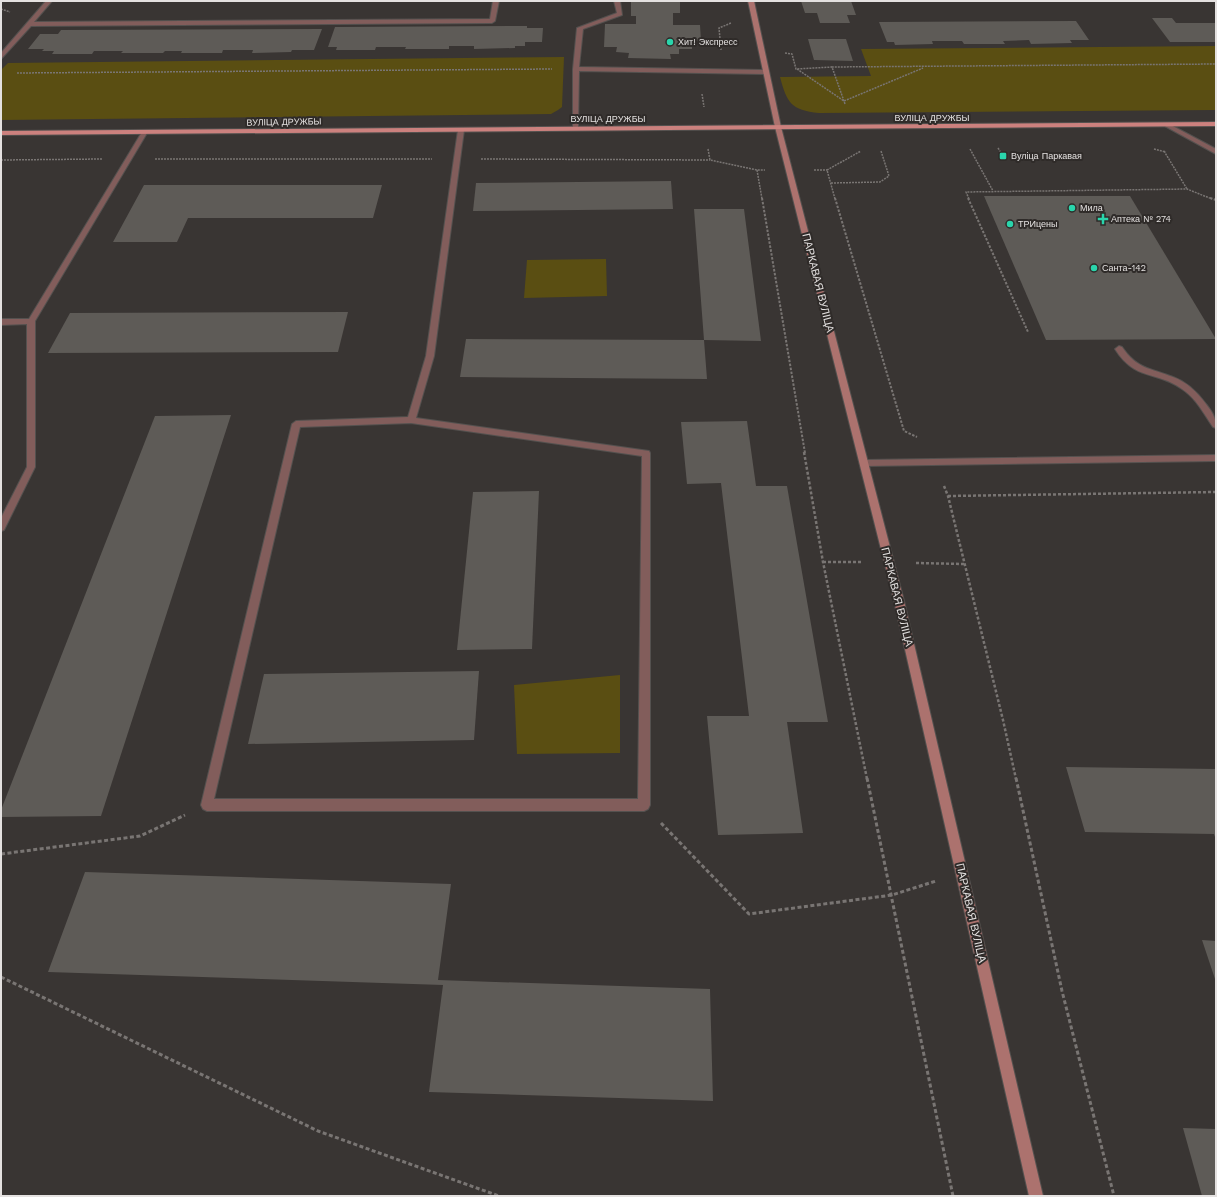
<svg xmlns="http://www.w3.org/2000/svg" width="1217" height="1197" font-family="'Work Sans',sans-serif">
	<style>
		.green { fill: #5a4e12 }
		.building { fill: #5e5b57 }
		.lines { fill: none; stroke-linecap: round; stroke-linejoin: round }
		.lane-casing { stroke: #54514f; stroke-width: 2 }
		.secondary-casing { stroke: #54514f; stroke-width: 2 }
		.primary-casing { stroke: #54514f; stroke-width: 2 }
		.path-far3 { stroke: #797573; stroke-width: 1.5; stroke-dasharray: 2 1; stroke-linecap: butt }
		.path-far2 { stroke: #797573; stroke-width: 2; stroke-dasharray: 2.5 1.5; stroke-linecap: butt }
		.path-far1 { stroke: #797573; stroke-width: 2.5; stroke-dasharray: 3 2; stroke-linecap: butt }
		.path { stroke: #797573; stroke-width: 3; stroke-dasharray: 4 2.5; stroke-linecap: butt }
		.lane { fill: #825d5b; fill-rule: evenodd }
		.secondary { fill: #ac726e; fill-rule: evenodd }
		.primary { fill: #cc817e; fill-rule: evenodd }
		.poi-dot { fill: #2ad5ac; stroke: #2f2b29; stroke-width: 1.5 }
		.labels { text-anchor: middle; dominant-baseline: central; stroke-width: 4; stroke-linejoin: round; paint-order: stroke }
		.far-poi-label { font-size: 9px; fill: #e4e1e0; stroke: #2f2b29; text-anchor: start }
		.far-street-label { font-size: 9px; fill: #e4e1e0; stroke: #2f2b29 }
		.street-label { font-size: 11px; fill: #e4e1e0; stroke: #2f2b29 }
	</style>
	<rect width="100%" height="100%" fill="#393533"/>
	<g class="green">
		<path d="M1216,46V110L819,113C791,110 787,103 780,77L871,76L861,49Z"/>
		<polygon points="564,57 562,107 558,110 551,114 1,120 1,70 8,63"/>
		<polygon points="606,259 607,296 524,298 527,260"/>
		<polygon points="620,675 620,753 517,754 514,685"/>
	</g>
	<g class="building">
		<polygon points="631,1 680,1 680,13 673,13 673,25 700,25 701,41 692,41 692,49 679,49 679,54 670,54 671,59 628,58 629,53 616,52 617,47 604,47 605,24 636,24 636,16 631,16"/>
		<polygon points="801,1 851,1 856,15 847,15 850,23 820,23 817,13 805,13"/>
		<polygon points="1152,18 1172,18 1176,23 1216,23 1216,42 1170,42"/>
		<polygon points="1076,21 1089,40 1070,40 1072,43 1031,44 1029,40 1003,41 1005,44 964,44 962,41 932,41 933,44 895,45 894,42 887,42 879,22"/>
		<polygon points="527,26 527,28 543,28 542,42 525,42 525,46 515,46 515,48 474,49 474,46 449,46 449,49 405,49 406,47 376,47 375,50 336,50 337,47 328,47 335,27"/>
		<polygon points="322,29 314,50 292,50 291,52 252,53 253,50 223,50 222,53 181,53 182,51 165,51 163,53 121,53 123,51 94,51 92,54 52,54 54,51 42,51 44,49 28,49 40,34 58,34 61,30"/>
		<polygon points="808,39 846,39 853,61 814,60"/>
		<polygon points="671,181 673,209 473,211 476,183"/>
		<polygon points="144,185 382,185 373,218 188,218 177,242 113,242"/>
		<polygon points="984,196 1130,196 1216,339 1046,340"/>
		<polygon points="694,209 744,209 761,341 704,340 707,379 460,377 466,339 704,340"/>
		<polygon points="348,312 338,352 48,353 70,313"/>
		<polygon points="231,415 101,816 1,817 1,810 155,416"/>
		<polygon points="747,421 756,486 787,486 828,722 787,722 803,833 718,835 707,716 749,716 721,483 687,484 681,422"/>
		<polygon points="539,491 532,649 457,650 473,492"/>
		<polygon points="479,671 474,740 248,744 264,674"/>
		<polygon points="1066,767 1216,769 1216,840 1214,834 1085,832"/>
		<polygon points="85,872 451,884 438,980 710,989 713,1101 429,1092 443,985 48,972"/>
		<polygon points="1202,940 1216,941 1216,982"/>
		<polygon points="1183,1128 1216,1129 1216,1196 1202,1196"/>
	</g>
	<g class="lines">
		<g class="lane-casing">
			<g id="lane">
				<polygon points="46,1 52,1 34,22 490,19 493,1 499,1 495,21 492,23 31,26 1,59 1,53"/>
				<polygon points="614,1 620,1 622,15 583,29 579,67 765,70 768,72 765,74 579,71 578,128 573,129 573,69 577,28 617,13"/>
				<polygon points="1163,123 1167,123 1216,149 1216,154 1163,125"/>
				<path d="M461,128L464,130L434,356L416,418L649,451L650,453V805L648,809L644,811H207L203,809L201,805L292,424L296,421L408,417L426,356L458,130ZM411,423L642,456L638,799H214L300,427Z"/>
				<polygon points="142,132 147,133 35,321 35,467 4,530 1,531 1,518 27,467 27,324 1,325 1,319 29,319"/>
				<path d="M1119,346L1122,347C1137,369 1150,368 1173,377C1187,382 1197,392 1206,404C1212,412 1216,417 1216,428L1213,427C1204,414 1196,398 1182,389C1156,370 1136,382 1115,349Z"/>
				<polygon points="1216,455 1216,461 864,466 860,463 864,460"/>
			</g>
		</g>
		<g class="secondary-casing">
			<polygon id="secondary" points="748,1 754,1 781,127 904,601 1043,1196 1029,1196 894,601 775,127"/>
		</g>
		<g class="primary-casing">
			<polygon id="primary" points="1216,122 1216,126 1,135 1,131"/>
		</g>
		<g class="path-far3">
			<polyline points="1,9 10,12"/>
			<polyline points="721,50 719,28 731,23"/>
			<polyline points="785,53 792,54 796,69 832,67"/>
			<polyline points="797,69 844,101 923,68"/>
			<polyline points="17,73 552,69"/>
			<polyline points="702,94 704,107"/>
			<polyline points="845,104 832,67 1216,64"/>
			<polyline points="998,148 1003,156"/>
			<polyline points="708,149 710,160 757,170 765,170"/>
			<polyline points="970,149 993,191"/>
			<polyline points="1154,149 1166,152"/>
			<polyline points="1164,151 1187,189"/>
			<polyline points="155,159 432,159"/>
			<polyline points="481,159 710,160"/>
			<polyline points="1,160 102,159"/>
			<polyline points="757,170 762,199"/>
			<polyline points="814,170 827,170"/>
			<polyline points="831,183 880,182 889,176 881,151"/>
			<polyline points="835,199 827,170 861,151"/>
			<polyline points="969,199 966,192 1187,189 1212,199"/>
		</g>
		<g class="path-far2">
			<polyline points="762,198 805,453"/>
			<polyline points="835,198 904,431 917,437"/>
			<polyline points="968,198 1028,332"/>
			<polyline points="1210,198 1216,200"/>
		</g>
		<g class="path-far1">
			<polyline points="804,452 823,562 867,779"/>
			<polyline points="944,486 948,496 1003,720 1016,779"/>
			<polyline points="948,496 1216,492"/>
			<polyline points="823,562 863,562"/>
			<polyline points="916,563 964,564"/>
		</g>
		<g class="path">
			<polyline points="867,778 953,1196"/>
			<polyline points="1016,778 1062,991 1114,1196"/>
			<polyline points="661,823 749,914 892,895 936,881"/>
			<polyline points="1,854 140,836 185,815"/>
			<polyline points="1,977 318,1131 499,1196"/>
		</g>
		<use href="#lane" class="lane"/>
		<use href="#secondary" class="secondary"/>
		<use href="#primary" class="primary"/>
	</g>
	<g class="poi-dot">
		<circle cx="670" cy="42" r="4"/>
		<rect x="999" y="152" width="8" height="8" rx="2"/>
		<circle cx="1072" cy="208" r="4"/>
		<path d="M1101 213h4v4h4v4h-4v4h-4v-4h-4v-4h4z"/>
		<circle cx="1010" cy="224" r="4"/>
		<circle cx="1094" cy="268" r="4"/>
	</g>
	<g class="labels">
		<g class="far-poi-label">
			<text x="678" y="42">Хит! Экспресс</text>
			<text x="1011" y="156">Вуліца Паркавая</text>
			<text x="1080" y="208">Мила</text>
			<text x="1111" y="219">Аптека № 274</text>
			<text x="1018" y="224">ТРИцены</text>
			<text x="1102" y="268">Санта-142</text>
		</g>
		<g class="far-street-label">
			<text x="932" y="118">ВУЛІЦА ДРУЖБЫ</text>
			<text x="608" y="119">ВУЛІЦА ДРУЖБЫ</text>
			<text transform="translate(284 122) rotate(-1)">ВУЛІЦА ДРУЖБЫ</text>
		</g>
		<g class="street-label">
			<text transform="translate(818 283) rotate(76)">ПАРКАВАЯ ВУЛІЦА</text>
			<text transform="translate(897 597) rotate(76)">ПАРКАВАЯ ВУЛІЦА</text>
			<text transform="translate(971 913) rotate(77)">ПАРКАВАЯ ВУЛІЦА</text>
		</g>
	</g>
	<rect width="1217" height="1197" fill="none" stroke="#e4e1e0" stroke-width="4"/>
</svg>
